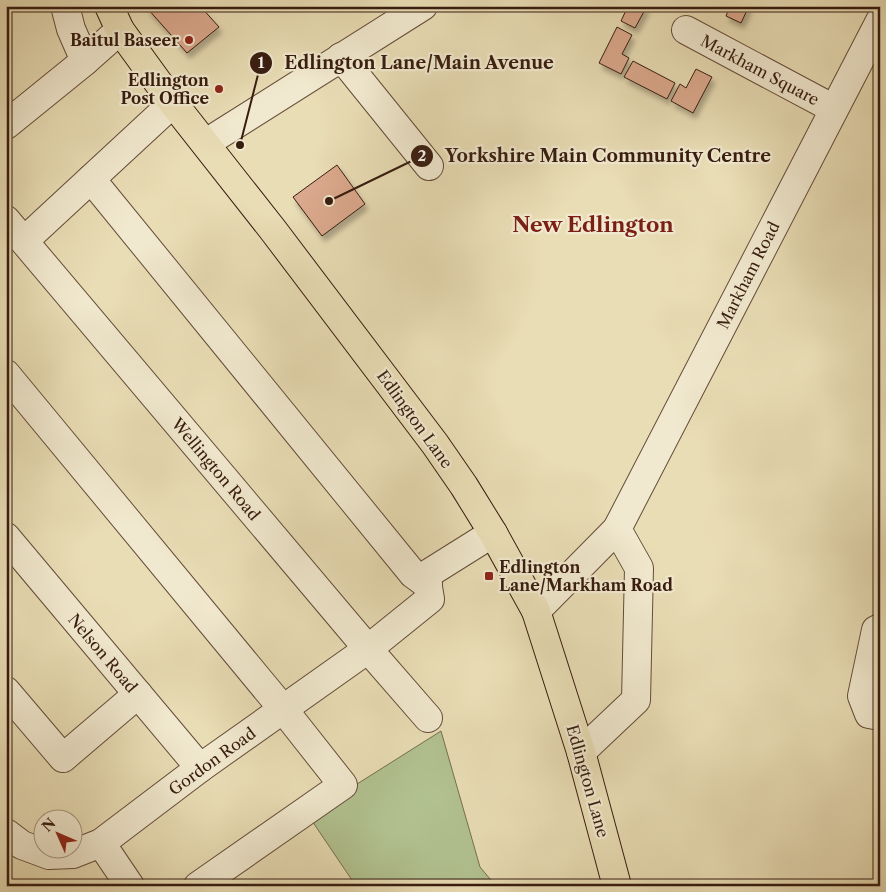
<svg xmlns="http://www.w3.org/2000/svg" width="886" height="892" font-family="'Libre Caslon Text',serif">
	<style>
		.green { fill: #b2c291; stroke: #746f50 }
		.building { fill: #daa88c; stroke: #371c10; filter: url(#shadow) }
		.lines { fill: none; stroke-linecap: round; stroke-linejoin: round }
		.minor-casing { stroke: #644c39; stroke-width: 30 }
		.major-casing { stroke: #371c10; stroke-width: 30 }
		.minor { stroke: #f1e9cf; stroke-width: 28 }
		.major { stroke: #e9ddb5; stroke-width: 28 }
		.poi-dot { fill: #8f2418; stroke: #f1e9cf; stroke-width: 2 }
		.labels { text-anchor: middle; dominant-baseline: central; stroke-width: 4.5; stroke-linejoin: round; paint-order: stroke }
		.poi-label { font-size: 16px; font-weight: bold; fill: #371c10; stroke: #f1e9cf; text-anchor: end }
		.street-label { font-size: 16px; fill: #371c10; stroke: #f1e9cf }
		.district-label { font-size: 21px; font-weight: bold; fill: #7a1f14; stroke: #f1e9cf }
		.leader { fill: none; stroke: #371c10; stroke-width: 2 }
		.callout-dot { fill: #371c10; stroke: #f1e9cf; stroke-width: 2 }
		.mark-label { font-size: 15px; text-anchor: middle; font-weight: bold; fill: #fff }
		.callout-label { font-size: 18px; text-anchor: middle; font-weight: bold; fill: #371c10; stroke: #f1e9cf; stroke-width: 4.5; stroke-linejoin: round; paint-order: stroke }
	</style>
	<defs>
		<filter id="shadow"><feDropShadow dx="3" dy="5.5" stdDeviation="2.5" flood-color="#0004"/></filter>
	</defs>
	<rect width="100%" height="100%" fill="#e9ddb5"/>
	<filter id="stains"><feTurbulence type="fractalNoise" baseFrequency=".004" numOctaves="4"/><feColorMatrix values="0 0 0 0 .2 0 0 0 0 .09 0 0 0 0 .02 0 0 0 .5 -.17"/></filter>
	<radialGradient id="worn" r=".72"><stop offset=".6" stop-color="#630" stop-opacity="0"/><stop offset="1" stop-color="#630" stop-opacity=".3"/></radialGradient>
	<polygon class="green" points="441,731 480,867 496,886 356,886 308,815"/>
	<g class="building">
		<polygon points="148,6 177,6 179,9 182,6 200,6 219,27 187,53 147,8"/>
		<polygon points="628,6 647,6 635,28 621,21"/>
		<polygon points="730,6 749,6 741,23 726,16"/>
		<polygon points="617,27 632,35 622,54 629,58 621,74 599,63"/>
		<polygon points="633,61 675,83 667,99 624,77"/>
		<polygon points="696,69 712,77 693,113 671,101 680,84 686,88"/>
		<polygon points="337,165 365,204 322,236 293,197"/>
	</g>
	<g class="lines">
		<g class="minor-casing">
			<g id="minor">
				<polyline points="65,6 71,29 85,61"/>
				<polyline points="686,30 834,109"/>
				<polyline points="341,57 429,166"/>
				<polyline points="6,125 85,61 120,30"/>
				<polyline points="206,143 423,6"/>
				<polyline points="91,179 413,574 428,585"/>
				<polyline points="6,220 368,649 428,718"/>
				<polyline points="24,241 173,103"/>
				<polyline points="6,374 283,709 343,785 198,886"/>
				<polyline points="6,537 200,768"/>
				<polyline points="536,611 617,529 880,21"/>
				<polyline points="880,628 876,630 862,696 869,714 880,716"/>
				<polyline points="6,691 63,758 138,694"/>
				<polyline points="581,752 636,700 639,568 617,529"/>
				<polyline points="6,833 22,845 49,855 73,854 101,843 200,768 368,649 430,599 426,575 493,533"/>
				<polyline points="101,843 130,886"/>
			</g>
		</g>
		<g class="major-casing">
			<polyline id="major" points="109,6 120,30 173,103 273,230 435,444 464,486 493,533 536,611 581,752 617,886"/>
		</g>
		<use href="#minor" class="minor"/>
		<use href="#major" class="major"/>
	</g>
	<g class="poi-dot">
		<circle cx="189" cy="40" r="5"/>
		<circle cx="219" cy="89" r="5"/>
		<rect x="484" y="571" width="10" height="10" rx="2.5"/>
	</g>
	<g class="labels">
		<g class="poi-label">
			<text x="179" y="40">Baitul Baseer</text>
			<text x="209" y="80">Edlington<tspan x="209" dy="18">Post Office</tspan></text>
			<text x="499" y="567" text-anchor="start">Edlington<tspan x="499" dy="18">Lane/Markham Road</tspan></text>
		</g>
		<g class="street-label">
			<text transform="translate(760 70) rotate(28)">Markham Square</text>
			<text transform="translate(748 275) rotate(-63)">Markham Road</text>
			<text transform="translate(415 419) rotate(54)">Edlington Lane</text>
			<text transform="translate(216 469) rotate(50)">Wellington Road</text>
			<text transform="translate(103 653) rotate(50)">Nelson Road</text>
			<text transform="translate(212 761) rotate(-36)">Gordon Road</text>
			<text transform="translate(588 781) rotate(74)">Edlington Lane</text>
		</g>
		<g class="district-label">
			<text x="593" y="224">New Edlington</text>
		</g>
	</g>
	<path class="leader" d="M240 145L261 63M329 201L422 156"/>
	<g class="callout-dot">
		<circle cx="240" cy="145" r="5"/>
		<circle cx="329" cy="201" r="5"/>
		<circle cx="261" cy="63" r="12"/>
		<circle cx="422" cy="156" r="12"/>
	</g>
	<g class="mark-label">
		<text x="261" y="68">1</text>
		<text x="422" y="161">2</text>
	</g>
	<g class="callout-label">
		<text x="419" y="69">Edlington Lane/Main Avenue</text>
		<text x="608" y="162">Yorkshire Main Community Centre</text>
	</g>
	<rect width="886" height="892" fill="none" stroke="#e9ddb5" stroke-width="25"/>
	<rect x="8" y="8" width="871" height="877" fill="none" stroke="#371c10" stroke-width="2.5"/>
	<rect x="12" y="12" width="861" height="867" fill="none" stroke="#371c10"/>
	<g transform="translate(58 834) rotate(315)"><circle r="24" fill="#f1e9cf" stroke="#a79783"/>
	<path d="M0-4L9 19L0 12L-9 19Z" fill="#8f2418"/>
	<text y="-8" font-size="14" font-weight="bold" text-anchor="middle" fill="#371c10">N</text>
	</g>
	<rect width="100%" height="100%" filter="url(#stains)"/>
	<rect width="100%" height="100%" fill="url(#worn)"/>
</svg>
